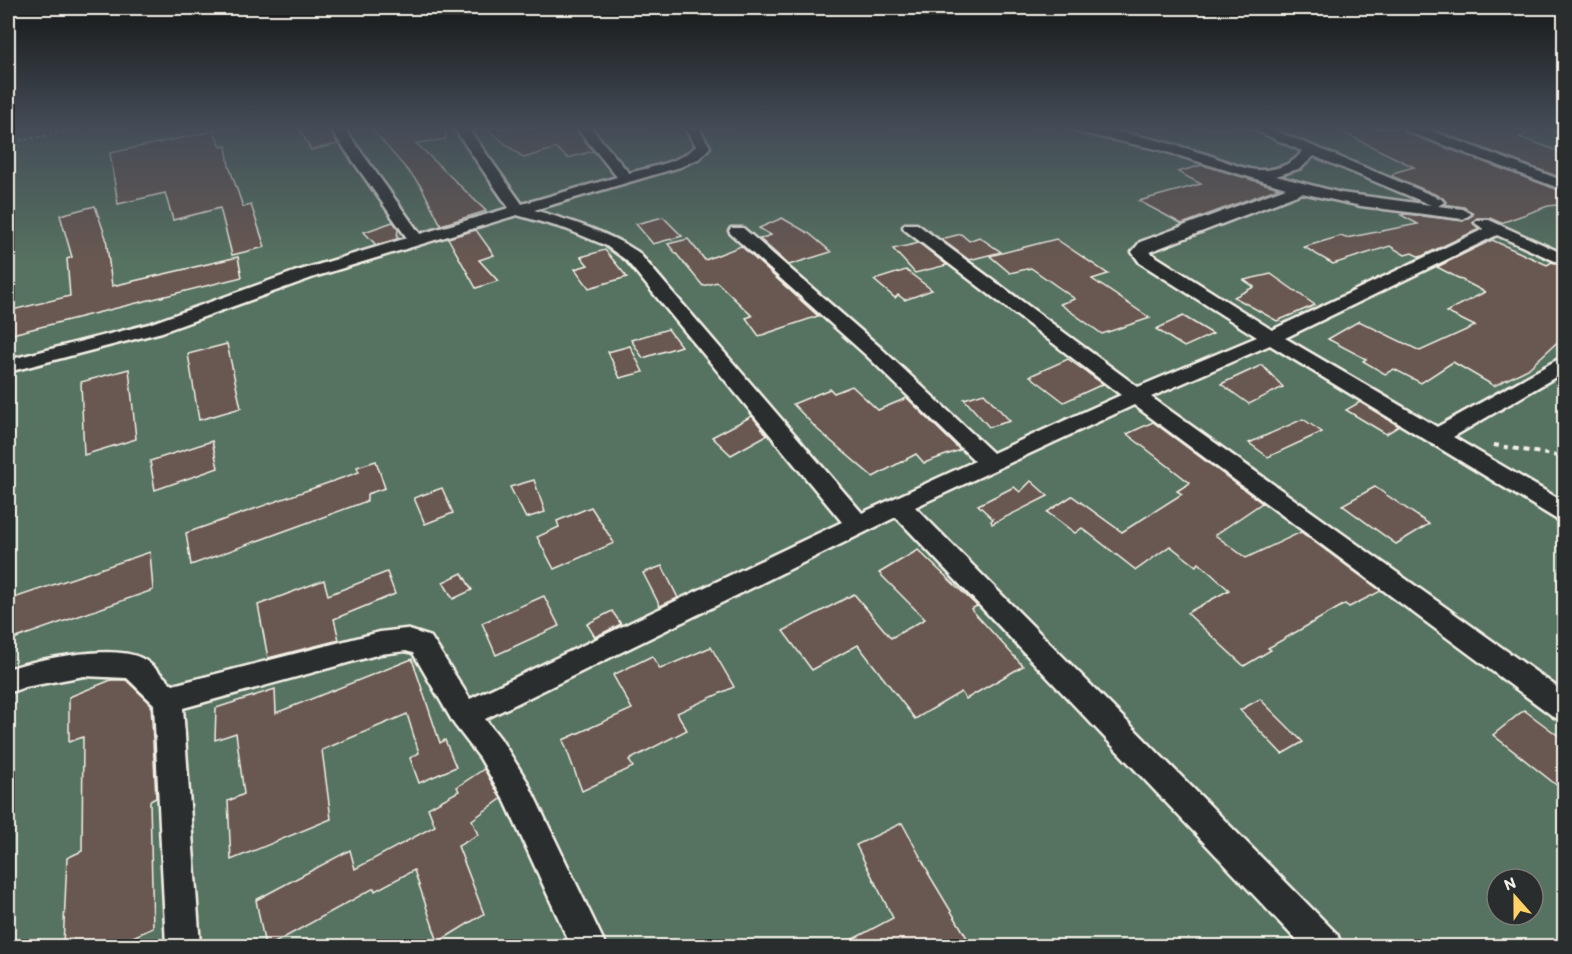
<svg xmlns="http://www.w3.org/2000/svg" width="1572" height="954" font-family="Itim,sans-serif">
	<style>
		.green { fill: #567260; stroke: #a5b2a4; stroke-width: 1.5; fill-rule: evenodd }
		.building { fill: #695851; stroke: #f4f1e8; stroke-width: 1.5 }
		.lines { fill: none; stroke-linecap: round; stroke-linejoin: round }
		.street-casing { stroke: #f4f1e8; stroke-width: 5 }
		.path-far2 { stroke: #f4f1e8; stroke-width: 2; stroke-dasharray: 3 3; stroke-linecap: butt }
		.path-far1 { stroke: #f4f1e8; stroke-width: 3; stroke-dasharray: 4 4; stroke-linecap: butt }
		.path { stroke: #f4f1e8; stroke-width: 4; stroke-dasharray: 5 5; stroke-linecap: butt }
		.street { fill: #2a2d2e; fill-rule: evenodd }
	</style>
	<rect width="100%" height="100%" fill="#2a2d2e"/>
	<filter id="ink" filterUnits="userSpaceOnUse"><feTurbulence type="fractalNoise" baseFrequency=".0167" numOctaves="2"/><feDisplacementMap in="SourceGraphic" scale="12" xChannelSelector="R" yChannelSelector="G"/><feConvolveMatrix kernelMatrix="1 2 1 2 8 2 1 2 1" color-interpolation-filters="sRGB"/></filter>
	<g filter="url(#ink)">
		<path class="green" d="M8,128H1564V946H8ZM1497,879H1533V915H1497Z"/>
		<g class="building">
			<polygon points="299,128 328,128 338,144 311,150"/>
			<polygon points="371,128 445,128 446,139 416,143 486,211 441,225 421,186"/>
			<polygon points="485,128 575,128 593,151 568,158 556,148 524,158"/>
			<polygon points="1334,128 1403,128 1406,133 1564,192 1564,204 1548,206 1501,223 1490,218 1477,218 1473,223 1479,229 1420,257 1412,253 1405,255 1390,246 1333,264 1304,247 1341,236 1346,238 1418,224 1401,215 1406,214 1463,221 1473,215 1464,207 1444,204 1446,202 1442,197 1392,176 1396,172 1414,167"/>
			<polygon points="1430,128 1540,128 1519,137 1564,153 1564,179"/>
			<polygon points="214,131 221,147 226,146 229,166 243,207 251,205 265,247 232,255 220,208 173,220 165,193 118,204 110,153"/>
			<polygon points="1202,165 1279,188 1182,224 1139,201 1201,184 1178,172"/>
			<polygon points="95,206 106,238 112,286 238,257 242,277 8,335 8,311 70,296 67,259 72,257 60,215"/>
			<polygon points="663,217 682,236 653,244 636,224"/>
			<polygon points="782,218 810,234 831,252 789,265 760,239 771,235 759,228"/>
			<polygon points="393,222 398,228 397,239 376,245 364,232"/>
			<polygon points="476,230 494,255 479,260 498,281 476,288 448,238"/>
			<polygon points="961,234 969,241 979,237 1001,252 969,260 941,239"/>
			<polygon points="688,239 705,260 741,246 818,316 759,336 746,318 752,316 717,282 703,286 668,244"/>
			<polygon points="1056,239 1108,274 1092,279 1150,318 1102,334 1060,304 1075,299 1031,268 1010,273 990,256"/>
			<polygon points="1492,240 1547,265 1552,262 1564,267 1564,336 1528,369 1494,386 1453,362 1421,383 1394,369 1385,374 1363,361 1366,359 1328,339 1359,321 1420,351 1475,326 1446,312 1485,292 1437,267"/>
			<polygon points="919,243 947,265 915,273 893,249"/>
			<polygon points="605,250 627,277 589,288 575,269 588,265 581,257"/>
			<polygon points="906,270 932,290 905,300 898,295 895,298 874,280"/>
			<polygon points="1271,274 1315,305 1277,321 1234,297 1254,287 1244,280"/>
			<polygon points="1183,316 1213,334 1184,347 1156,329"/>
			<polygon points="668,329 681,346 643,358 631,340"/>
			<polygon points="227,344 241,408 199,420 188,354"/>
			<polygon points="630,346 643,372 620,378 608,352"/>
			<polygon points="1068,359 1103,384 1064,402 1030,376"/>
			<polygon points="1262,365 1283,387 1249,404 1221,384"/>
			<polygon points="129,369 136,439 84,455 81,382"/>
			<polygon points="852,386 878,410 907,398 960,450 924,463 916,454 873,477 818,430 793,404 830,389 834,393"/>
			<polygon points="984,393 1010,421 989,427 964,399"/>
			<polygon points="1360,402 1399,426 1386,434 1346,410"/>
			<polygon points="752,416 767,435 731,455 712,437"/>
			<polygon points="1303,419 1322,432 1268,457 1249,443"/>
			<polygon points="1153,422 1262,503 1215,535 1246,558 1301,532 1381,591 1349,607 1345,604 1268,648 1271,650 1244,666 1187,613 1229,590 1199,563 1196,566 1170,546 1136,570 1082,528 1075,533 1047,512 1072,496 1122,532 1182,494 1177,491 1190,483 1127,434"/>
			<polygon points="212,441 218,468 155,490 150,461"/>
			<polygon points="376,461 385,488 367,494 367,501 191,565 186,533 359,472 357,467"/>
			<polygon points="534,480 545,512 526,518 510,487"/>
			<polygon points="1031,481 1048,496 992,524 991,521 993,519 978,505 1014,487 1020,492"/>
			<polygon points="1375,487 1429,524 1396,544 1342,505"/>
			<polygon points="442,488 453,513 425,524 414,498"/>
			<polygon points="591,507 614,543 554,569 537,537 559,527 557,521"/>
			<polygon points="918,550 977,606 971,609 1023,666 966,699 961,692 915,719 858,645 812,670 783,631 854,594 891,638 925,619 879,573"/>
			<polygon points="150,552 153,590 8,641 8,600"/>
			<polygon points="662,566 678,598 660,606 643,573"/>
			<polygon points="387,572 395,594 334,619 339,640 268,658 258,605 324,580 328,595"/>
			<polygon points="462,573 472,590 453,599 443,582"/>
			<polygon points="544,596 559,626 496,655 482,623"/>
			<polygon points="612,611 621,624 595,637 587,624"/>
			<polygon points="711,647 734,687 677,713 687,730 629,760 633,767 582,791 563,740 632,709 613,675 652,656 660,669"/>
			<polygon points="412,659 440,743 445,740 456,767 419,783 410,758 419,753 407,714 322,750 331,819 231,860 228,801 244,794 236,733 215,740 216,708 275,689 276,713"/>
			<polygon points="111,680 126,680 151,704 156,798 150,801 153,928 113,946 63,946 67,858 82,851 83,737 69,742 69,697"/>
			<polygon points="1260,699 1303,742 1282,754 1240,710"/>
			<polygon points="1524,710 1564,740 1564,791 1493,735"/>
			<polygon points="484,769 501,799 472,820 478,835 458,846 484,914 438,942 414,870 375,891 374,888 269,946 265,946 256,900 350,850 355,869 435,826 428,808 459,791 457,787"/>
			<polygon points="902,823 929,873 928,873 972,946 840,946 893,918 856,845"/>
		</g>
		<g class="lines">
			<g class="street-casing">
				<g id="street">
					<path d="M330,128H344L420,234L509,208L454,128H468L522,204L617,177L577,128H591L629,173C651,167 679,163 696,146L685,128H699L710,147L700,158L680,167L534,210C571,221 606,231 638,252L862,513L975,461L867,356L731,234L729,231L731,228H743L881,348L993,453L1121,395L905,230L903,227L905,224H917L1138,387L1257,337L1140,263L1132,252L1140,242L1286,188L1157,149L1077,132L1070,128C1118,128 1159,140 1205,154C1219,158 1243,170 1258,170C1273,171 1294,165 1302,151L1251,128H1269L1441,199L1444,202L1438,206L1463,209L1471,214L1463,219L1361,206L1302,193L1149,252L1272,330L1484,229L1475,223L1477,220H1489L1564,254V265L1497,235L1285,338L1437,427L1557,360L1564,358V372L1453,437L1564,502V521L1556,519L1270,345L1151,397L1564,692V721L1554,717L1134,405L915,507L1337,934L1342,946H1302L896,517L485,719L500,738L527,781L606,946H571L505,801L480,758L454,724L413,653L406,651L380,654L183,708L200,946H166L154,704L127,678L84,676L25,687L8,693V669C38,659 112,644 141,658C152,663 163,677 173,685L380,632L406,629L431,637L470,699L842,522L626,260L605,245L566,229L517,215L320,275L162,332L8,372V360L149,324L294,272L407,238ZM1314,156L1431,205L1341,193L1276,176L1301,168Z"/>
					<polygon points="1405,128 1424,128 1564,181 1564,190 1407,131"/>
					<polygon points="1554,128 1564,128 1564,133 1556,131"/>
				</g>
			</g>
			<polyline class="path-far2" points="8,143 83,128"/>
			<polyline class="path-far1" points="1494,445 1497,446"/>
			<polyline class="path" points="1494,445 1564,457"/>
			<use href="#street" class="street"/>
		</g>
	</g>
	<linearGradient id="sky" x2="0" y2="1"><stop stop-color="#171919"/><stop offset="0.49" stop-color="#444c57"/><stop offset="1" stop-color="#444c57" stop-opacity="0"/></linearGradient>
	<rect width="1572" height="261" fill="url(#sky)"/>
	<rect width="1572" height="954" fill="none" stroke="#2a2d2e" stroke-width="30"/>
	<rect x="15" y="15" width="1542" height="924" fill="none" stroke="#f4f1e8" stroke-width="2" filter="url(#ink)"/>
	<g transform="translate(1515 897) rotate(339)"><circle r="28" fill="#2a2d2e" stroke="#7b7b78" stroke-width="1.5"/>
	<path d="M0-4.5L10 22L0 15L-10 22Z" fill="#ffd166"/>
	<text y="-9" font-size="16" font-weight="bold" text-anchor="middle" fill="#f4f1e8">N</text>
	</g>
</svg>
